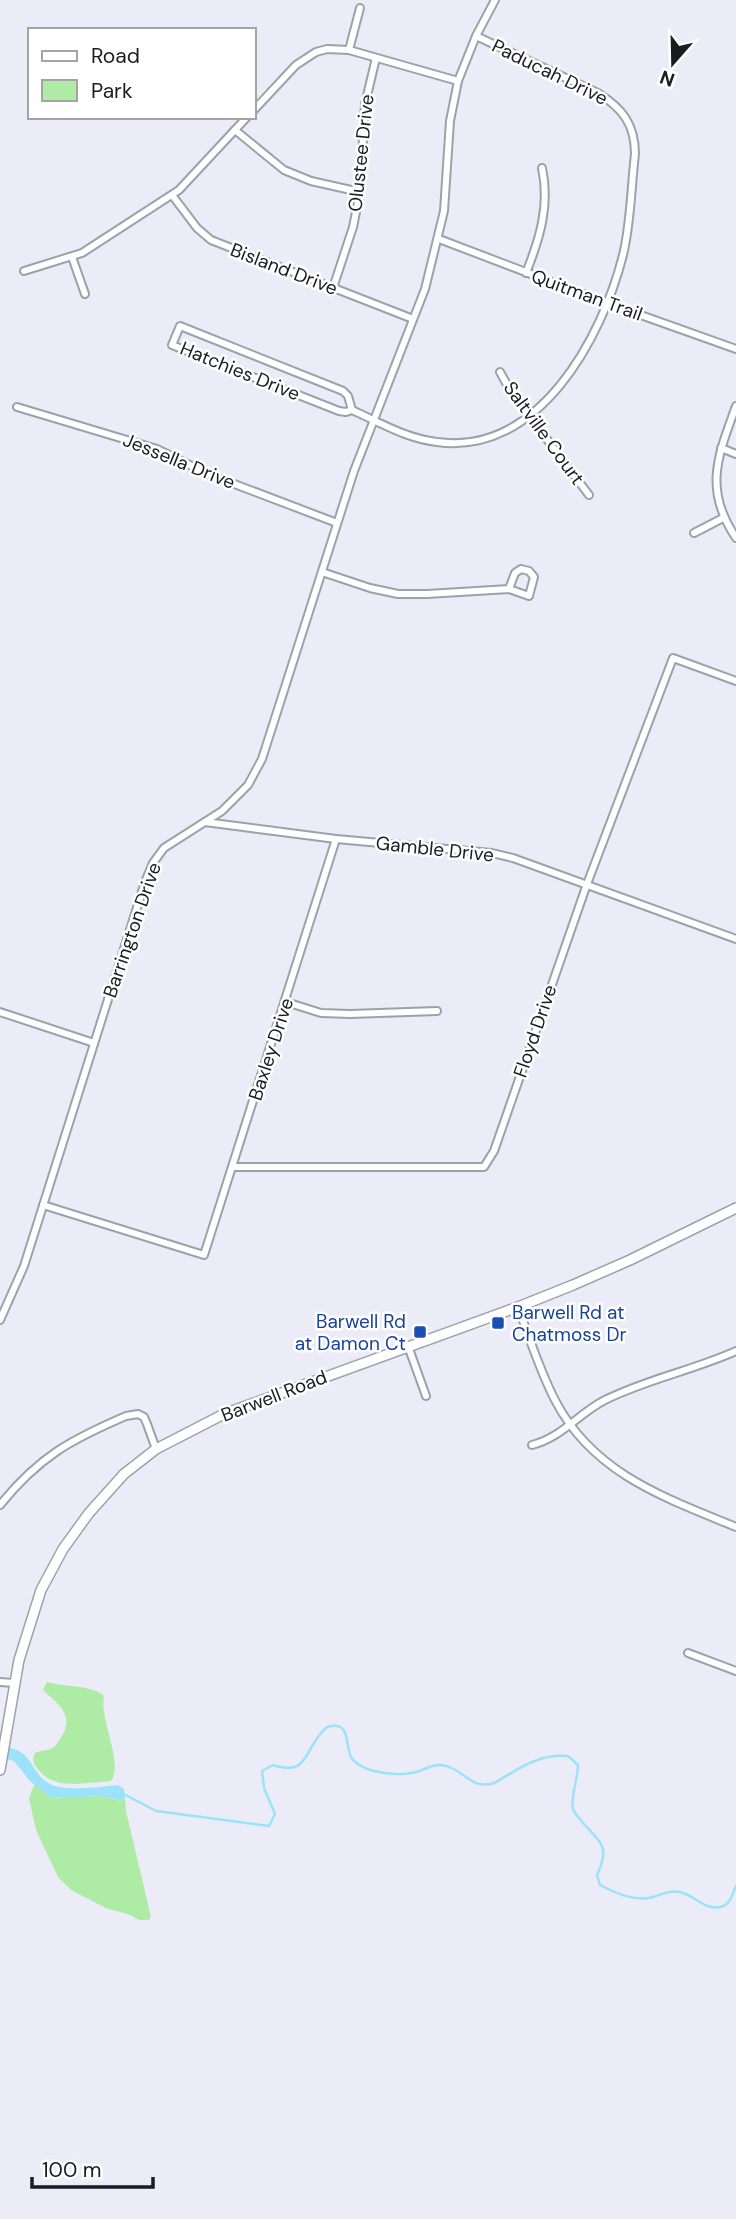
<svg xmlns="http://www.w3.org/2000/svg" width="736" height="2219" font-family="'DM Sans',sans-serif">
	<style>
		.green { fill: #aeeba5 }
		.water { fill: #9ce2f9 }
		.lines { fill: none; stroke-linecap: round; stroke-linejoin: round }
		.stream { stroke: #9ce2f9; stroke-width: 2.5 }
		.street-casing { stroke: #9fa0ab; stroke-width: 10 }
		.secondary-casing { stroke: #9fa0ab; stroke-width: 12 }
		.street { stroke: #fff; stroke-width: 6 }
		.secondary { stroke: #fff; stroke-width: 9 }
		.transit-dot { fill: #1a4fb4; stroke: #fff; stroke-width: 2.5 }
		.labels { text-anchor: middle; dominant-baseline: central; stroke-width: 5; stroke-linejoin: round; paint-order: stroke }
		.street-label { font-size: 19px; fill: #1b1c20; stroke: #fff }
		.transit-label { font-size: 19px; fill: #164399; stroke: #fff; text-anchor: start }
	</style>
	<rect width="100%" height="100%" fill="#ebecf8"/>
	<g class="green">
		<path d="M47,1682C63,1687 94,1685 104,1696C99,1719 124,1763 111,1781C86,1782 54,1792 37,1768C33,1762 32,1759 35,1753C40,1750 46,1751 51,1749C56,1746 59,1741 62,1736C75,1715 57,1703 43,1690Z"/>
		<polygon points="35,1783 45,1793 56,1798 100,1796 121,1801 125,1798 126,1811 151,1917 149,1920 139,1920 130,1915 106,1908 71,1890 58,1877 36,1830 29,1798"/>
	</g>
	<path class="water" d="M6,1747C35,1751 30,1775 52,1785C66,1791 103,1787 118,1785L124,1789L125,1798L121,1801L100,1796L69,1798L50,1797L30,1781L14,1761L0,1757Z"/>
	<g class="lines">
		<path class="stream" d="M122,1793L156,1811L269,1826L275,1814L264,1788L262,1771L273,1765C308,1776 303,1753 322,1732C326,1728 325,1727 331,1726C351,1723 345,1746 351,1757C358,1768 373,1771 384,1773C392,1774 403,1775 411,1773C421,1772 431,1764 441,1765C463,1767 470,1791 494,1783C499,1781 503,1777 508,1775C527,1763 545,1754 568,1756L578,1765C578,1778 570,1799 573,1809C575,1814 580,1819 583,1823C602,1844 610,1847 597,1875L600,1885C615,1893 636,1902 653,1897C663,1894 670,1890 680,1892C694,1895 706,1911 720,1907C731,1905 732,1894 736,1886"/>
		<g class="street-casing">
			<g id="street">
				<polyline points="349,50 360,8"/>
				<polyline points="254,110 296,65 316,52 327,49 349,50 458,81"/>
				<polyline points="235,130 284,170 311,181 360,192"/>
				<polyline points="172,195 197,228 211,240 413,319"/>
				<polyline points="439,239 607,303 736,349"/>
				<polyline points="72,257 85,294"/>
				<polyline points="24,271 82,253 179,190 247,117"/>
				<path d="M526,273C540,238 550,205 542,168"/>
				<polyline points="333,288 353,227 360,192 365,104 376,58"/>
				<polyline points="500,372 510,390 589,495"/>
				<path d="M736,406C718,456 703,489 736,538"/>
				<polyline points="17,407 157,449 208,474 337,523"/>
				<path d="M352,410L348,396L343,391L180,326L172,345L339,411L346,412L352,410C381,423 405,438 437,442C539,456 602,338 623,255C631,222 631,187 635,154C635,124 622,108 598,93L476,36"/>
				<polyline points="721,448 736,454"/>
				<polyline points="694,533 723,518"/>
				<polyline points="322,572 370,588 398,594 427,594 509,589 529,596 534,577 529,571 521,569 515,573 509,589"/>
				<polyline points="205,822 336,839 492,853 513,858 736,939"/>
				<polyline points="286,1002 321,1013 350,1014 437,1011"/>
				<polyline points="0,1012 94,1043"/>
				<polyline points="233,1167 484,1167 494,1151 587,884 673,658 736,681"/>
				<polyline points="43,1205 204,1255 336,839"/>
				<path d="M518,1307C530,1339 540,1372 556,1402C594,1474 666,1498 736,1527"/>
				<polyline points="0,1320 24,1266 145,882 153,863 164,848 222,811 248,785 262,759 354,471 425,289 444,211 450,121 458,81 476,36 495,0"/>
				<polyline points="408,1346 426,1396"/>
				<path d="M532,1445C561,1438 579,1413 605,1400C647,1379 694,1370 736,1351"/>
				<path d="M0,1505C39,1457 70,1440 126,1416L138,1414L144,1417L147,1424L156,1449"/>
				<polyline points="688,1653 736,1671"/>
				<polyline points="0,1682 14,1683"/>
			</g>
		</g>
		<g class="secondary-casing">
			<polyline id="secondary" points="0,1770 19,1660 41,1590 63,1549 89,1513 124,1474 156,1449 224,1414 518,1307 573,1285 630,1260 736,1208"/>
		</g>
		<use href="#street" class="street"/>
		<use href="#secondary" class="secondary"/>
	</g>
	<g class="transit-dot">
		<rect x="491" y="1316" width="14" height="14" rx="3.5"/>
		<rect x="413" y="1325" width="14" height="14" rx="3.5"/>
	</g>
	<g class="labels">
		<g class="street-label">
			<text transform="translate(550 72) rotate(26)">Paducah Drive</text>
			<text transform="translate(361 153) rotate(-84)">Olustee Drive</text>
			<text transform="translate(284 269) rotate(21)">Bisland Drive</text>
			<text transform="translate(587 295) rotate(20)">Quitman Trail</text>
			<text transform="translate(240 371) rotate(22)">Hatchies Drive</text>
			<text transform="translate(544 433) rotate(54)">Saltville Court</text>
			<text transform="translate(179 461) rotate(22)">Jessella Drive</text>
			<text transform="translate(435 849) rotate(6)">Gamble Drive</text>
			<text transform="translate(132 930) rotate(-71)">Barrington Drive</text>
			<text transform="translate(535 1031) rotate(-71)">Floyd Drive</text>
			<text transform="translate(271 1049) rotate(-72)">Baxley Drive</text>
			<text transform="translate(274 1396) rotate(-21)">Barwell Road</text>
		</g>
		<g class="transit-label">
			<text x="512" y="1312">Barwell Rd at<tspan x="512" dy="22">Chatmoss Dr</tspan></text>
			<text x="406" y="1321" text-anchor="end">Barwell Rd<tspan x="406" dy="22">at Damon Ct</tspan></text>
		</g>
	</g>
	<rect x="28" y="28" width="228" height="91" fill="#ffffff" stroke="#a4a4a6" stroke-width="2"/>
	<rect x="42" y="51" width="35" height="10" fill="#ffffff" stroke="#a4a4a6" stroke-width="2"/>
	<text x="91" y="63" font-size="21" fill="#1b1c20">Road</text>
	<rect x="42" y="80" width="35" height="21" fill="#aeeba5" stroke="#a4a4a6" stroke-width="2"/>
	<text x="91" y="98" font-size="21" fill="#1b1c20">Park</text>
	<g transform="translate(673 63) rotate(200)" stroke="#ffffff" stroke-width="5" paint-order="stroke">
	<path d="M0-5L12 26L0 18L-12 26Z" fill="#1b1c20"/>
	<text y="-10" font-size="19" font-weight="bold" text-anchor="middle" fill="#1b1c20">N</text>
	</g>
	<path d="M32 2177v10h121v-10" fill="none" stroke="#1b1c20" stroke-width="3.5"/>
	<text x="42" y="2177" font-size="21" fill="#1b1c20" stroke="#ffffff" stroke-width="5" paint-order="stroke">100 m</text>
</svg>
